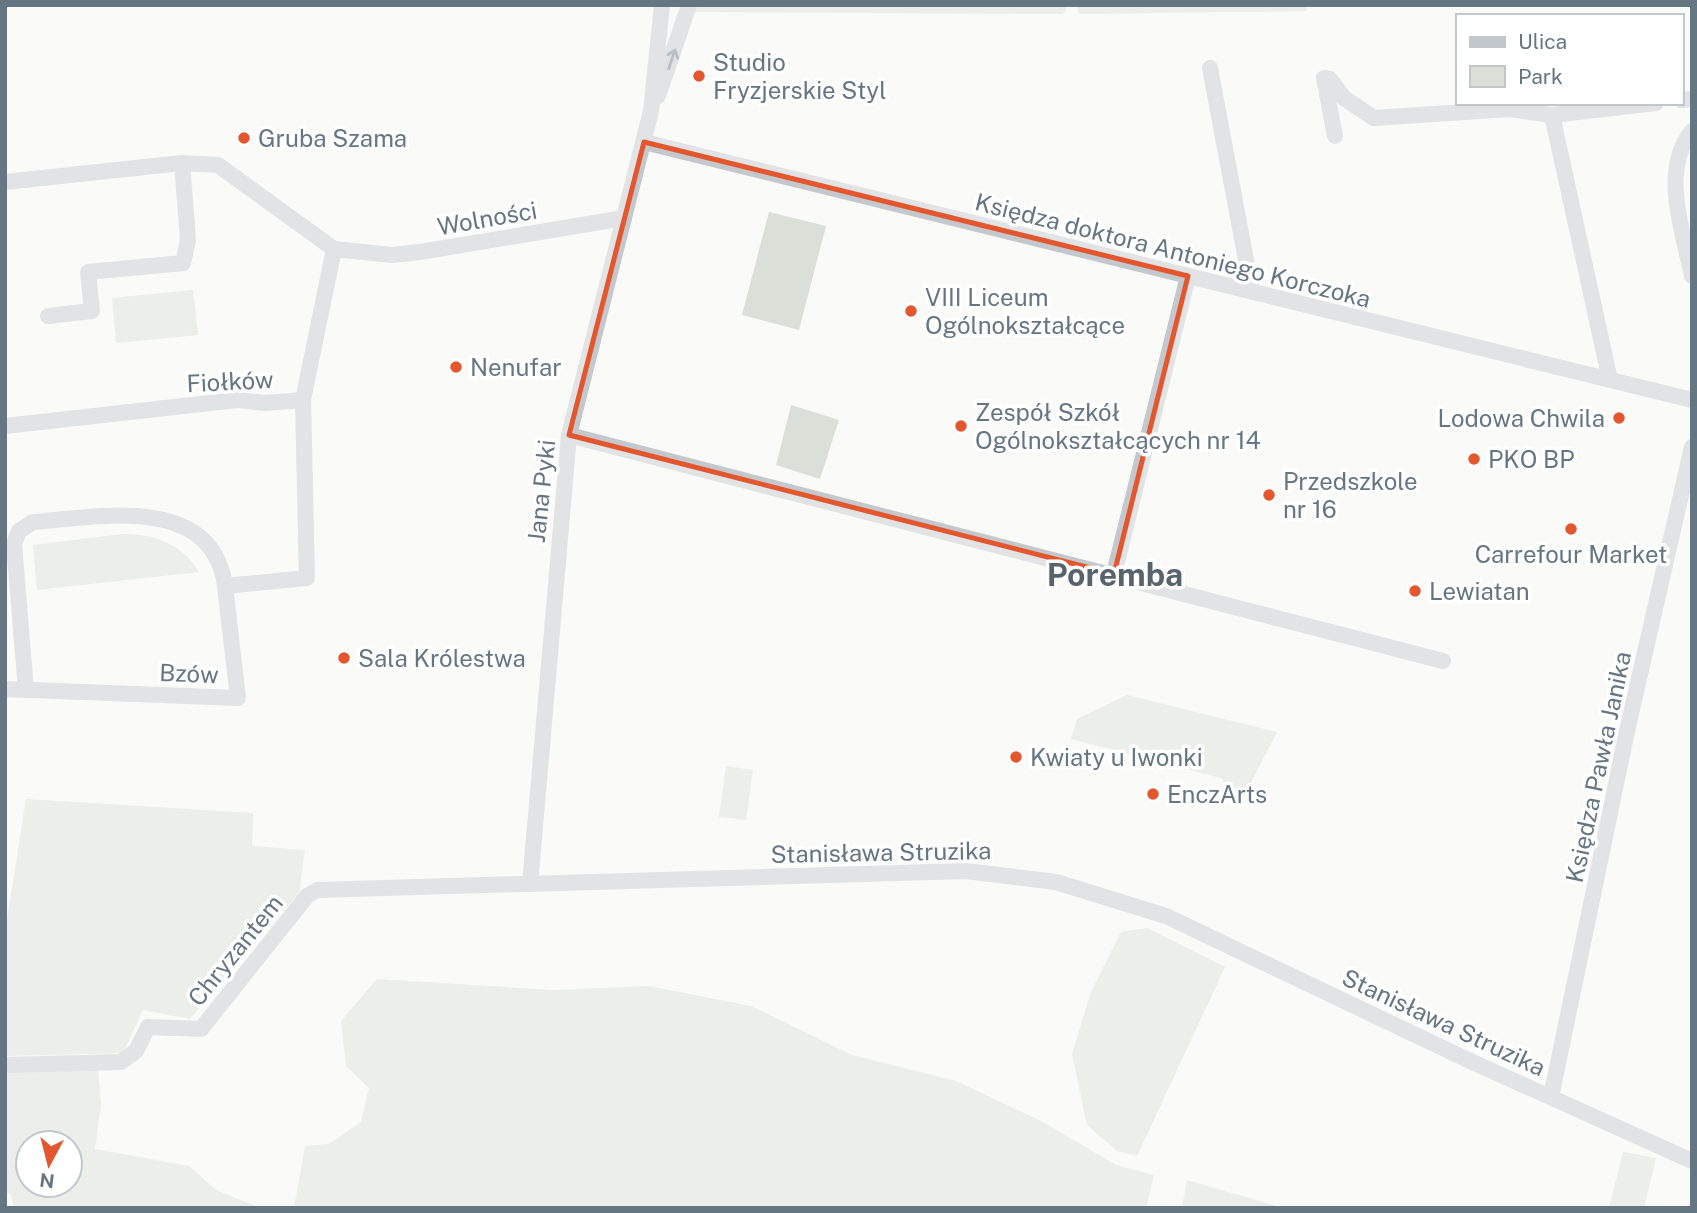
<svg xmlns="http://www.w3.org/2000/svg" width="1697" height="1213" font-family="'Public Sans',sans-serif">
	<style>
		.green { fill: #dadfd7; fill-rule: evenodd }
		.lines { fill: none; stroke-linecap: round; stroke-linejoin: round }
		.minor { stroke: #c3c8cc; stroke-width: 16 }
		.oneway { stroke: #6a7a87 }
		.marked { fill: none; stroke: #e4572e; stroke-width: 5; stroke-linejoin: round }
		.poi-dot { fill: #e4572e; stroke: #fff; stroke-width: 2.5 }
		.labels { text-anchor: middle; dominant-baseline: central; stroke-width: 7; stroke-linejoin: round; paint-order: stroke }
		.poi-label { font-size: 24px; fill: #657683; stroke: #fff; text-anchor: start }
		.street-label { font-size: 24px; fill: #657683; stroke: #fff }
		.district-label { font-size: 32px; font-weight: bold; fill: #57646e; stroke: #fff }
	</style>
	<rect width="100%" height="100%" fill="#fafaf8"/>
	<g class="green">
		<polygon points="696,5 1065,5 1066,11 1061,14 693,12"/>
		<polygon points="1077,5 1305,5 1307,11 1082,14 1078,13"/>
		<polygon points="769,212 826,226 799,330 742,315"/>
		<polygon points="193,290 198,335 116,343 112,298"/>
		<polygon points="791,405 839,420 820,479 776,465"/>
		<path d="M123,534C155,534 182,544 199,572L37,590L33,545Z"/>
		<polygon points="1127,695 1277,732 1241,802 1221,778 1071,739 1077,719"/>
		<polygon points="726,766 753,770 746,820 719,817"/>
		<polygon points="26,799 253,813 252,846 305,850 299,893 190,1019 143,1010 123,1053 5,1056 5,932"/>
		<polygon points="1147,928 1225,967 1137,1156 1117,1151 1087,1125 1072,1054 1091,992 1121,932"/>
		<polygon points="377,979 552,990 648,986 751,1006 852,1055 956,1081 1043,1122 1116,1165 1154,1175 1146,1208 294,1208 305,1146 329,1144 361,1122 369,1088 346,1066 341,1021"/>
		<path d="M98,1068L101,1103L95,1149L189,1166L216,1190L260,1208H14L11,1194L5,1193V1071ZM28,1143H70V1185H28Z"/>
		<polygon points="1623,1152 1656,1158 1644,1208 1609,1208"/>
		<polygon points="1187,1180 1283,1208 1182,1208"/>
	</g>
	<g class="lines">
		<g class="minor">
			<polyline points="1210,68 1252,292"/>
			<polyline points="658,96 689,5"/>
			<polyline points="1681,100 1692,99"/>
			<polyline points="1552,115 1610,380"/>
			<path d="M1692,131C1660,170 1683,231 1692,276"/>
			<polyline points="1335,136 1324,78 1330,79 1344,98 1374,118 1509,109 1552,115 1656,103"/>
			<polyline points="644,142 1692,400"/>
			<polyline points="5,182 182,163 218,165 334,249 392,255 420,252 624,218"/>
			<polyline points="48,316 92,311 88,272 183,263 188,240 182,163"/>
			<polyline points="5,426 237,400 266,403 303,400 334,249"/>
			<polyline points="569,435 1443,661"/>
			<polyline points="1114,574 1188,276"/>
			<polyline points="5,689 238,698 225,586 307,578 303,400"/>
			<path d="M26,690L14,544L19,531L33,522C98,517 212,493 225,586"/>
			<polyline points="530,884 569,435 651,111 662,5"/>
			<polyline points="5,1065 121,1062 136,1051 148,1027 201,1029 307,896 317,890 966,871 1056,882 1166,916 1468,1060 1692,1161"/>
			<polyline points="1551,1097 1627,731 1692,447"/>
		</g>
	</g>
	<defs><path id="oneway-shaft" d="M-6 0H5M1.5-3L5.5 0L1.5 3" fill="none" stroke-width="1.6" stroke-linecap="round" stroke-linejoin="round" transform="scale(1.75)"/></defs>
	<use class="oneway" href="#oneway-shaft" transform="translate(672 59) rotate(-71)"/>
	<path d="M0 0H1697V1213H0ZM644,142L1188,276L1114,574L569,435Z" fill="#fafaf8" fill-opacity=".55" fill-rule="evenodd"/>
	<path class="marked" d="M644,142L1188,276L1114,574L569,435Z"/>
	<g class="poi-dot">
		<circle cx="699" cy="76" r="7"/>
		<circle cx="244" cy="138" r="7"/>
		<circle cx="911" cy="311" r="7"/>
		<circle cx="456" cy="367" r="7"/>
		<circle cx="1619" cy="418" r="7"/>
		<circle cx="961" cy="426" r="7"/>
		<circle cx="1474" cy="459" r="7"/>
		<circle cx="1269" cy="495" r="7"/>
		<circle cx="1571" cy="529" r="7"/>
		<circle cx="1415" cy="591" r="7"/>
		<circle cx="344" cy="658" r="7"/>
		<circle cx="1016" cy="757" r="7"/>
		<circle cx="1153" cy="794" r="7"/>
	</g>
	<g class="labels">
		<g class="poi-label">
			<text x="713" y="62">Studio<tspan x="713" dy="28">Fryzjerskie Styl</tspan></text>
			<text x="258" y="138">Gruba Szama</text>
			<text x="925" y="297">VIII Liceum<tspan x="925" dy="28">Ogólnokształcące</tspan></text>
			<text x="470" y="367">Nenufar</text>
			<text x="975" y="412">Zespół Szkół<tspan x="975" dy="28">Ogólnokształcących nr 14</tspan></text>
			<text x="1605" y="418" text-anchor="end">Lodowa Chwila</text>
			<text x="1488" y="459">PKO BP</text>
			<text x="1283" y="481">Przedszkole<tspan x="1283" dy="28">nr 16</tspan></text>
			<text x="1571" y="554" text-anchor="middle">Carrefour Market</text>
			<text x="1429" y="591">Lewiatan</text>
			<text x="358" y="658">Sala Królestwa</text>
			<text x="1030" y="757">Kwiaty u Iwonki</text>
			<text x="1167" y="794">EnczArts</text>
		</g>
		<g class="street-label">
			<text transform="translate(487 218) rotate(-10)">Wolności</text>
			<text transform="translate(1173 250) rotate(14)">Księdza doktora Antoniego Korczoka</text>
			<text transform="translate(230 381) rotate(-3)">Fiołków</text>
			<text transform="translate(541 491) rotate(-84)">Jana Pyki</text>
			<text transform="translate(189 673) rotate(2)">Bzów</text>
			<text transform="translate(1598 767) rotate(-78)">Księdza Pawła Janika</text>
			<text transform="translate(881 852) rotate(-1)">Stanisława Struzika</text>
			<text transform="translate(235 950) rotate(-51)">Chryzantem</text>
			<text transform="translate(1444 1022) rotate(25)">Stanisława Struzika</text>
		</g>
		<g class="district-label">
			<text x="1115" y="574">Poremba</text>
		</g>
	</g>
	<rect width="1697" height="1213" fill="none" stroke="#657683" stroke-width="14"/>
	<rect x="1456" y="14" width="228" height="91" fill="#ffffff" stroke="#c1c8cd" stroke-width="2"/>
	<rect x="1470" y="37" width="35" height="10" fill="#c3c8cc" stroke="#c1c8cd" stroke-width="2"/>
	<text x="1518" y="49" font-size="21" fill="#657683">Ulica</text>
	<rect x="1470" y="66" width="35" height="21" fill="#dadfd7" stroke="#c1c8cd" stroke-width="2"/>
	<text x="1518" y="84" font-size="21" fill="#657683">Park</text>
	<g transform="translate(49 1164) rotate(187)"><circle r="33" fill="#ffffff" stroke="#c1c8cd" stroke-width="2"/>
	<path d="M0-5L12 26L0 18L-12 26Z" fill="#e4572e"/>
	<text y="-10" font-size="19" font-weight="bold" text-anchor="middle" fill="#657683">N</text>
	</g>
</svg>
